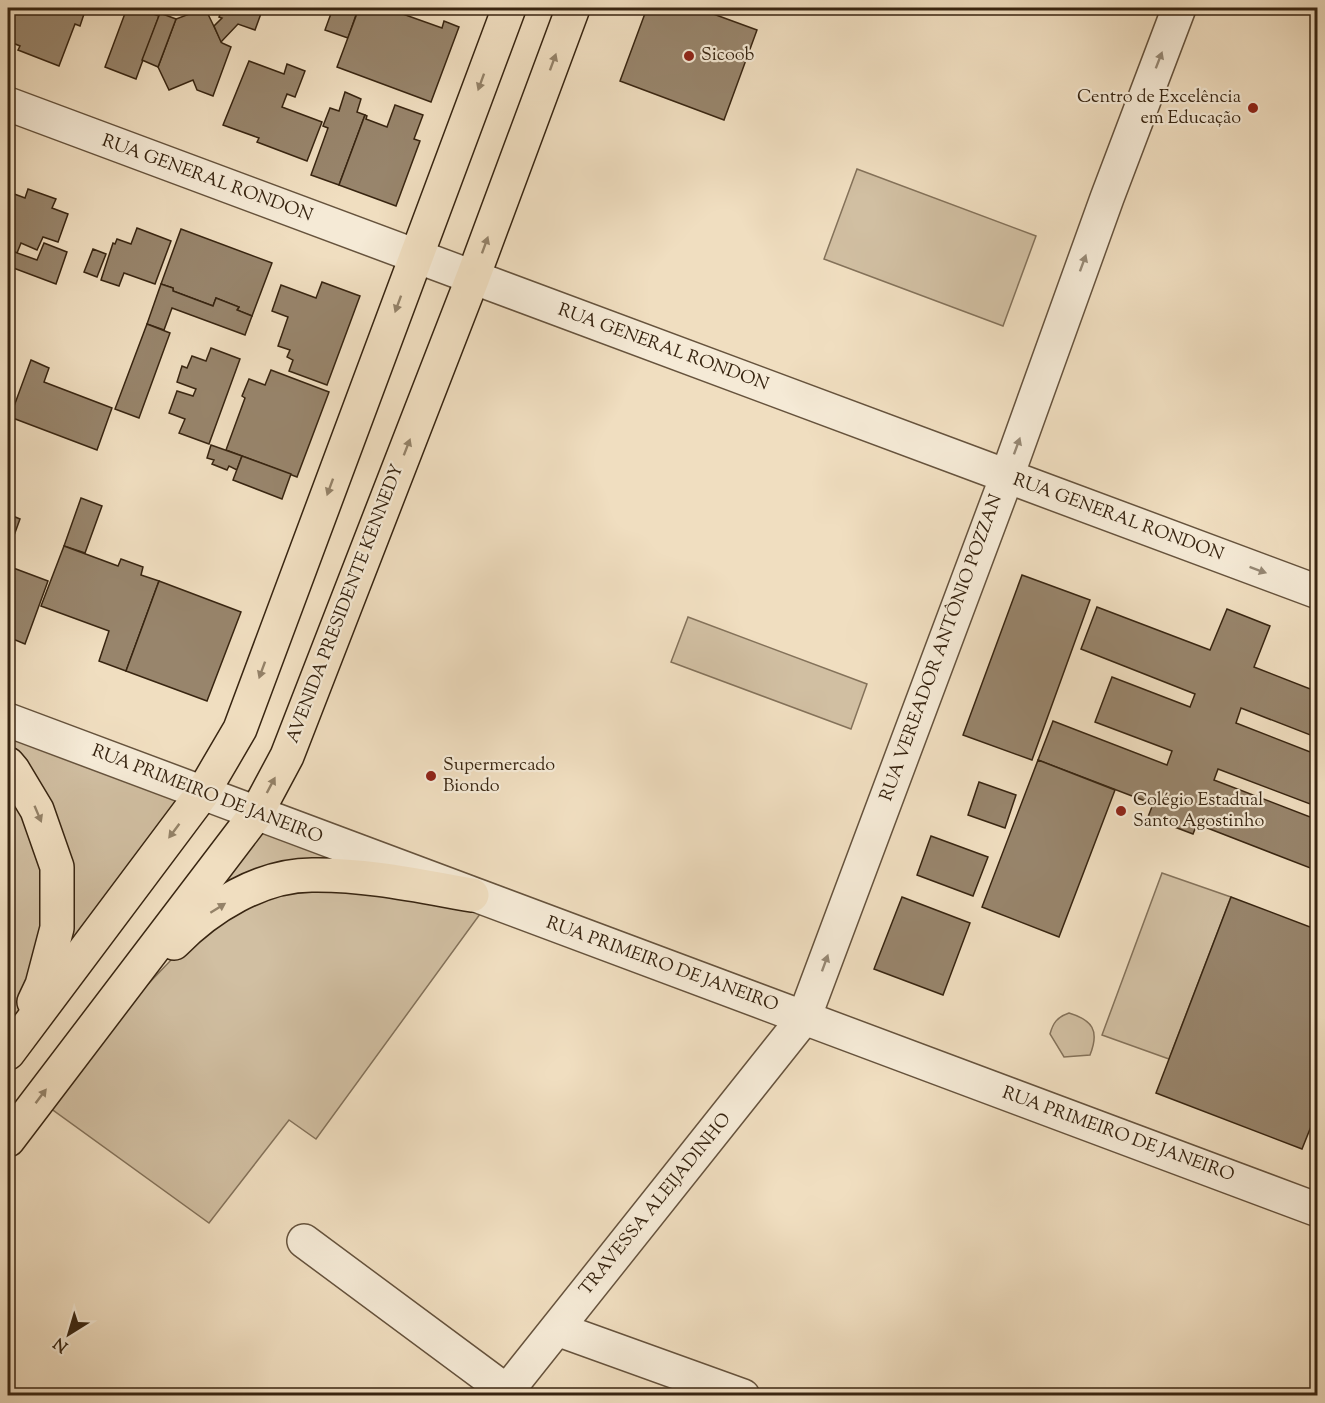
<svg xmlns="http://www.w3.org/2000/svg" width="1325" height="1403" font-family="'Sorts Mill Goudy',serif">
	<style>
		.green { fill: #d1bfa2; stroke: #84725a; stroke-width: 1.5 }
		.building { fill: #98856c; stroke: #382511; stroke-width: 1.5 }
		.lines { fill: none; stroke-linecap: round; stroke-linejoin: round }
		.minor-casing { stroke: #66533d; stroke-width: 36 }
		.major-casing { stroke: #382511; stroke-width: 36 }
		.minor { stroke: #f5ead6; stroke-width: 33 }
		.major { stroke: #f0dec0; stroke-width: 33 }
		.oneway { fill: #968874 }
		.oneway2 { fill: #948268 }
		.poi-dot { fill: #8f2418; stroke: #f5ead6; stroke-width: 2 }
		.labels { text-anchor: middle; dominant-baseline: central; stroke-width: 4.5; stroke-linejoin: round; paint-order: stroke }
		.poi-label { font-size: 18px; fill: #382511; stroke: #f5ead6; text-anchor: start }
		.street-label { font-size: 18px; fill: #382511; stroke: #f5ead6 }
	</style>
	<rect width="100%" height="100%" fill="#f0dec0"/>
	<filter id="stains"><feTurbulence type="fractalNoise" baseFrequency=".00333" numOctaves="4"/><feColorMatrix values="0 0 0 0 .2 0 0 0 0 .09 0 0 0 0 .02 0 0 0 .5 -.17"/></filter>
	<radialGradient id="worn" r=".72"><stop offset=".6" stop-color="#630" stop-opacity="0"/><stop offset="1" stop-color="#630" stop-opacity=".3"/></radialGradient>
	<g class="green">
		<polygon points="857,169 1036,236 1003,326 824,259"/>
		<polygon points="688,617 867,684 851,729 671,662"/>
		<polygon points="8,729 185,796 60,965 22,765 8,747"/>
		<polygon points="8,764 13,770 57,928 8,1053"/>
		<polygon points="257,821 418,880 316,870 193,912"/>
		<polygon points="1162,873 1231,897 1169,1059 1102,1035"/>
		<polygon points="318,888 440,900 483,910 316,1139 289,1120 209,1223 46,1105 106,1028 193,937 275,894"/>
		<path d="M1069,1013C1092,1020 1100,1030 1090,1055L1064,1057L1050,1034C1053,1023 1057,1017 1069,1013Z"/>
	</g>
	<g class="building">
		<polygon points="8,8 86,8 80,26 75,24 59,66 18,50 20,46 8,41"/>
		<polygon points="127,8 136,8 159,16 136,79 105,67"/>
		<polygon points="205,8 222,43 231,47 213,96 197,90 193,80 169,90 158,67 176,19"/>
		<polygon points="223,8 263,8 255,30 238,24 221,42 214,26 222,18 219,17"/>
		<polygon points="333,8 345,8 357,12 348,38 325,30"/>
		<polygon points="359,8 386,8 442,28 444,21 459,27 431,102 337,67"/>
		<polygon points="647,8 697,8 757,30 724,120 620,81"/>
		<polygon points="160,13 176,19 158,67 142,60"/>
		<polygon points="249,61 284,74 287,64 305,71 295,97 287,94 282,107 322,122 307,161 257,142 259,138 223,125"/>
		<polygon points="345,92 361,99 357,112 365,115 339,185 311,175 328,128 323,126 330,108 339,111"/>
		<polygon points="395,105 423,115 414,139 420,141 396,206 339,185 365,115 367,116 366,119 387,127"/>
		<polygon points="28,189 56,199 52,208 68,214 58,242 43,237 37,250 21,243 17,253 9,250 9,252 8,195 9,192 25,198"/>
		<polygon points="137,228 171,241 155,284 124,273 119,286 101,280 113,243 115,244 117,239 131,244"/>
		<polygon points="181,229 272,263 252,316 237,310 239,307 216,298 213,306 173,291 173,288 161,284"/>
		<polygon points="44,243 67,252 56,284 8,266 9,250 37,260"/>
		<polygon points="93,249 106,254 97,277 84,272"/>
		<polygon points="322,282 360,296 327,385 289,371 293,360 287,357 290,350 278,346 288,317 272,311 281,285 316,298"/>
		<polygon points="161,284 173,288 173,291 213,306 216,298 239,307 237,310 252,316 245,335 172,308 164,330 147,324"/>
		<polygon points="147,324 170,333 139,418 115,409"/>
		<polygon points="211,348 240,359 209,444 179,433 185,419 169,413 177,391 193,396 196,389 177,382 182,366 187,368 192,356 206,361"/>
		<polygon points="31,360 49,368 44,382 112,408 97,450 10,417"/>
		<polygon points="271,370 329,392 297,477 226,450 245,398 242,396 249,379 265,385"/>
		<polygon points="211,445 242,456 237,470 229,466 227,470 212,464 214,460 207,458"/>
		<polygon points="242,456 291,474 282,499 233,480"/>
		<polygon points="81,498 102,506 85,553 64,546"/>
		<polygon points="8,514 20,519 8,552"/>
		<polygon points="64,546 118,566 121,559 143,567 141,575 159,581 126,671 99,661 109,631 41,606"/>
		<polygon points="8,566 48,581 25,644 8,637"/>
		<polygon points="1022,575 1090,600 1032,760 963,735"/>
		<polygon points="159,581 241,612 207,701 126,671"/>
		<polygon points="1097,607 1210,650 1227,609 1270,626 1254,667 1318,692 1318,738 1241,708 1236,723 1318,755 1318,807 1218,769 1214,780 1318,820 1318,871 1197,824 1193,834 1148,817 1153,804 1038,760 1053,721 1167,765 1172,751 1095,722 1112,677 1190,707 1195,694 1081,649"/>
		<polygon points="1038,760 1115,790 1059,937 982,907"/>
		<polygon points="979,782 1016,795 1005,828 968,815"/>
		<polygon points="931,836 988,857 973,896 917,875"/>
		<polygon points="902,897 970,923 943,995 874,969"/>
		<polygon points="1231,897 1318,930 1318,1109 1302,1149 1156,1093"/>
	</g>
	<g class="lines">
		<g class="minor-casing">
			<g id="minor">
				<polyline points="8,104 1318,592"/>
				<polyline points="8,720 1318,1210"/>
				<polyline points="304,1241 513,1396"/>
				<polyline points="557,1329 743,1396"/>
				<polyline points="507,1391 804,1018 1007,476 1107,198 1179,8"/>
			</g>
		</g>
		<g class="major-casing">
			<g id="major">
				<polyline points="8,764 13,770 37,810 57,867 57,928 42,985 34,1002"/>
				<path d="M174,943C209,907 261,875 312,875C365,874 420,886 472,895"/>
				<polyline points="8,1053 202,794 240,729 509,8"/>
				<polyline points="8,1140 256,814 287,756 473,277 573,8"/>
			</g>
		</g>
		<use href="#minor" class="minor"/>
		<use href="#major" class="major"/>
	</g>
	<defs><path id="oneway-solid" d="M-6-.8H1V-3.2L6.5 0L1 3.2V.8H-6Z" transform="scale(1.5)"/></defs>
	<g class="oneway">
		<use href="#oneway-solid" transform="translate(1159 60) rotate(-69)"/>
		<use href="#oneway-solid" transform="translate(1083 263) rotate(-70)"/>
		<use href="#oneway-solid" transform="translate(1017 446) rotate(-70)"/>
		<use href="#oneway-solid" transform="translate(1258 570) rotate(20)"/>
		<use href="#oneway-solid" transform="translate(825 963) rotate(-70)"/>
	</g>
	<g class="oneway2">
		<use href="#oneway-solid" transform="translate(553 62) rotate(-70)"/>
		<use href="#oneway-solid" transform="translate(481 82) rotate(110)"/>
		<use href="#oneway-solid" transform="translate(485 245) rotate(-70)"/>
		<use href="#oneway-solid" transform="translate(398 304) rotate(110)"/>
		<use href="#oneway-solid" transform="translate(407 447) rotate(-69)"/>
		<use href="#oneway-solid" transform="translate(330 487) rotate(110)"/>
		<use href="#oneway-solid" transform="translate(262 670) rotate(110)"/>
		<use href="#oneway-solid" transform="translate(271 785) rotate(-62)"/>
		<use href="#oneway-solid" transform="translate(38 814) rotate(67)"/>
		<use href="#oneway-solid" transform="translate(174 831) rotate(127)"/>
		<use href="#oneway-solid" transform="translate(218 908) rotate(-32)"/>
		<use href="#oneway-solid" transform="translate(41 1096) rotate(-53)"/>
	</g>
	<g class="poi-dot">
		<circle cx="689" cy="56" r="6"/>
		<circle cx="1253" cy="108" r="6"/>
		<circle cx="431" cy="776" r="6"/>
		<circle cx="1121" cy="811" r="6"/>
	</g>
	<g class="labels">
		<g class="poi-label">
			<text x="701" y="56">Sicoob</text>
			<text x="1241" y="98" text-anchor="end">Centro de Excelência<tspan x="1241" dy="21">em Educação</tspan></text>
			<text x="443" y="766">Supermercado<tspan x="443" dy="21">Biondo</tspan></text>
			<text x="1133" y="801">Colégio Estadual<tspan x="1133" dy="21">Santo Agostinho</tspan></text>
		</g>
		<g class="street-label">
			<text transform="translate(207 179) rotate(20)">RUA GENERAL RONDON</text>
			<text transform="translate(663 348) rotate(20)">RUA GENERAL RONDON</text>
			<text transform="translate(1118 518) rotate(20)">RUA GENERAL RONDON</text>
			<text transform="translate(346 604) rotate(-69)">AVENIDA PRESIDENTE KENNEDY</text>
			<text transform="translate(942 648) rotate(-70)">RUA VEREADOR ANTÔNIO POZZAN</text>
			<text transform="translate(207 795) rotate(21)">RUA PRIMEIRO DE JANEIRO</text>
			<text transform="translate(662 965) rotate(20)">RUA PRIMEIRO DE JANEIRO</text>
			<text transform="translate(1118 1135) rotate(20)">RUA PRIMEIRO DE JANEIRO</text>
			<text transform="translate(656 1205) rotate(-51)">TRAVESSA ALEIJADINHO</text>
		</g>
	</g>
	<rect width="1325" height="1403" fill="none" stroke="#f0dec0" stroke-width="30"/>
	<rect x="9" y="9" width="1307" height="1385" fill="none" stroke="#382511" stroke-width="3"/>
	<rect x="15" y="15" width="1295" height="1373" fill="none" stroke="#382511" stroke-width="1.5"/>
	<g transform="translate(69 1334) rotate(217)" stroke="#f5ead6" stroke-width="4.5" paint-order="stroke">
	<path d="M0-4.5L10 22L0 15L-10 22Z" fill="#382511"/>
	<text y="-9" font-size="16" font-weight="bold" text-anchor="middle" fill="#382511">N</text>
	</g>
	<rect width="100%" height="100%" filter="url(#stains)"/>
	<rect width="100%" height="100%" fill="url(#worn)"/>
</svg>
